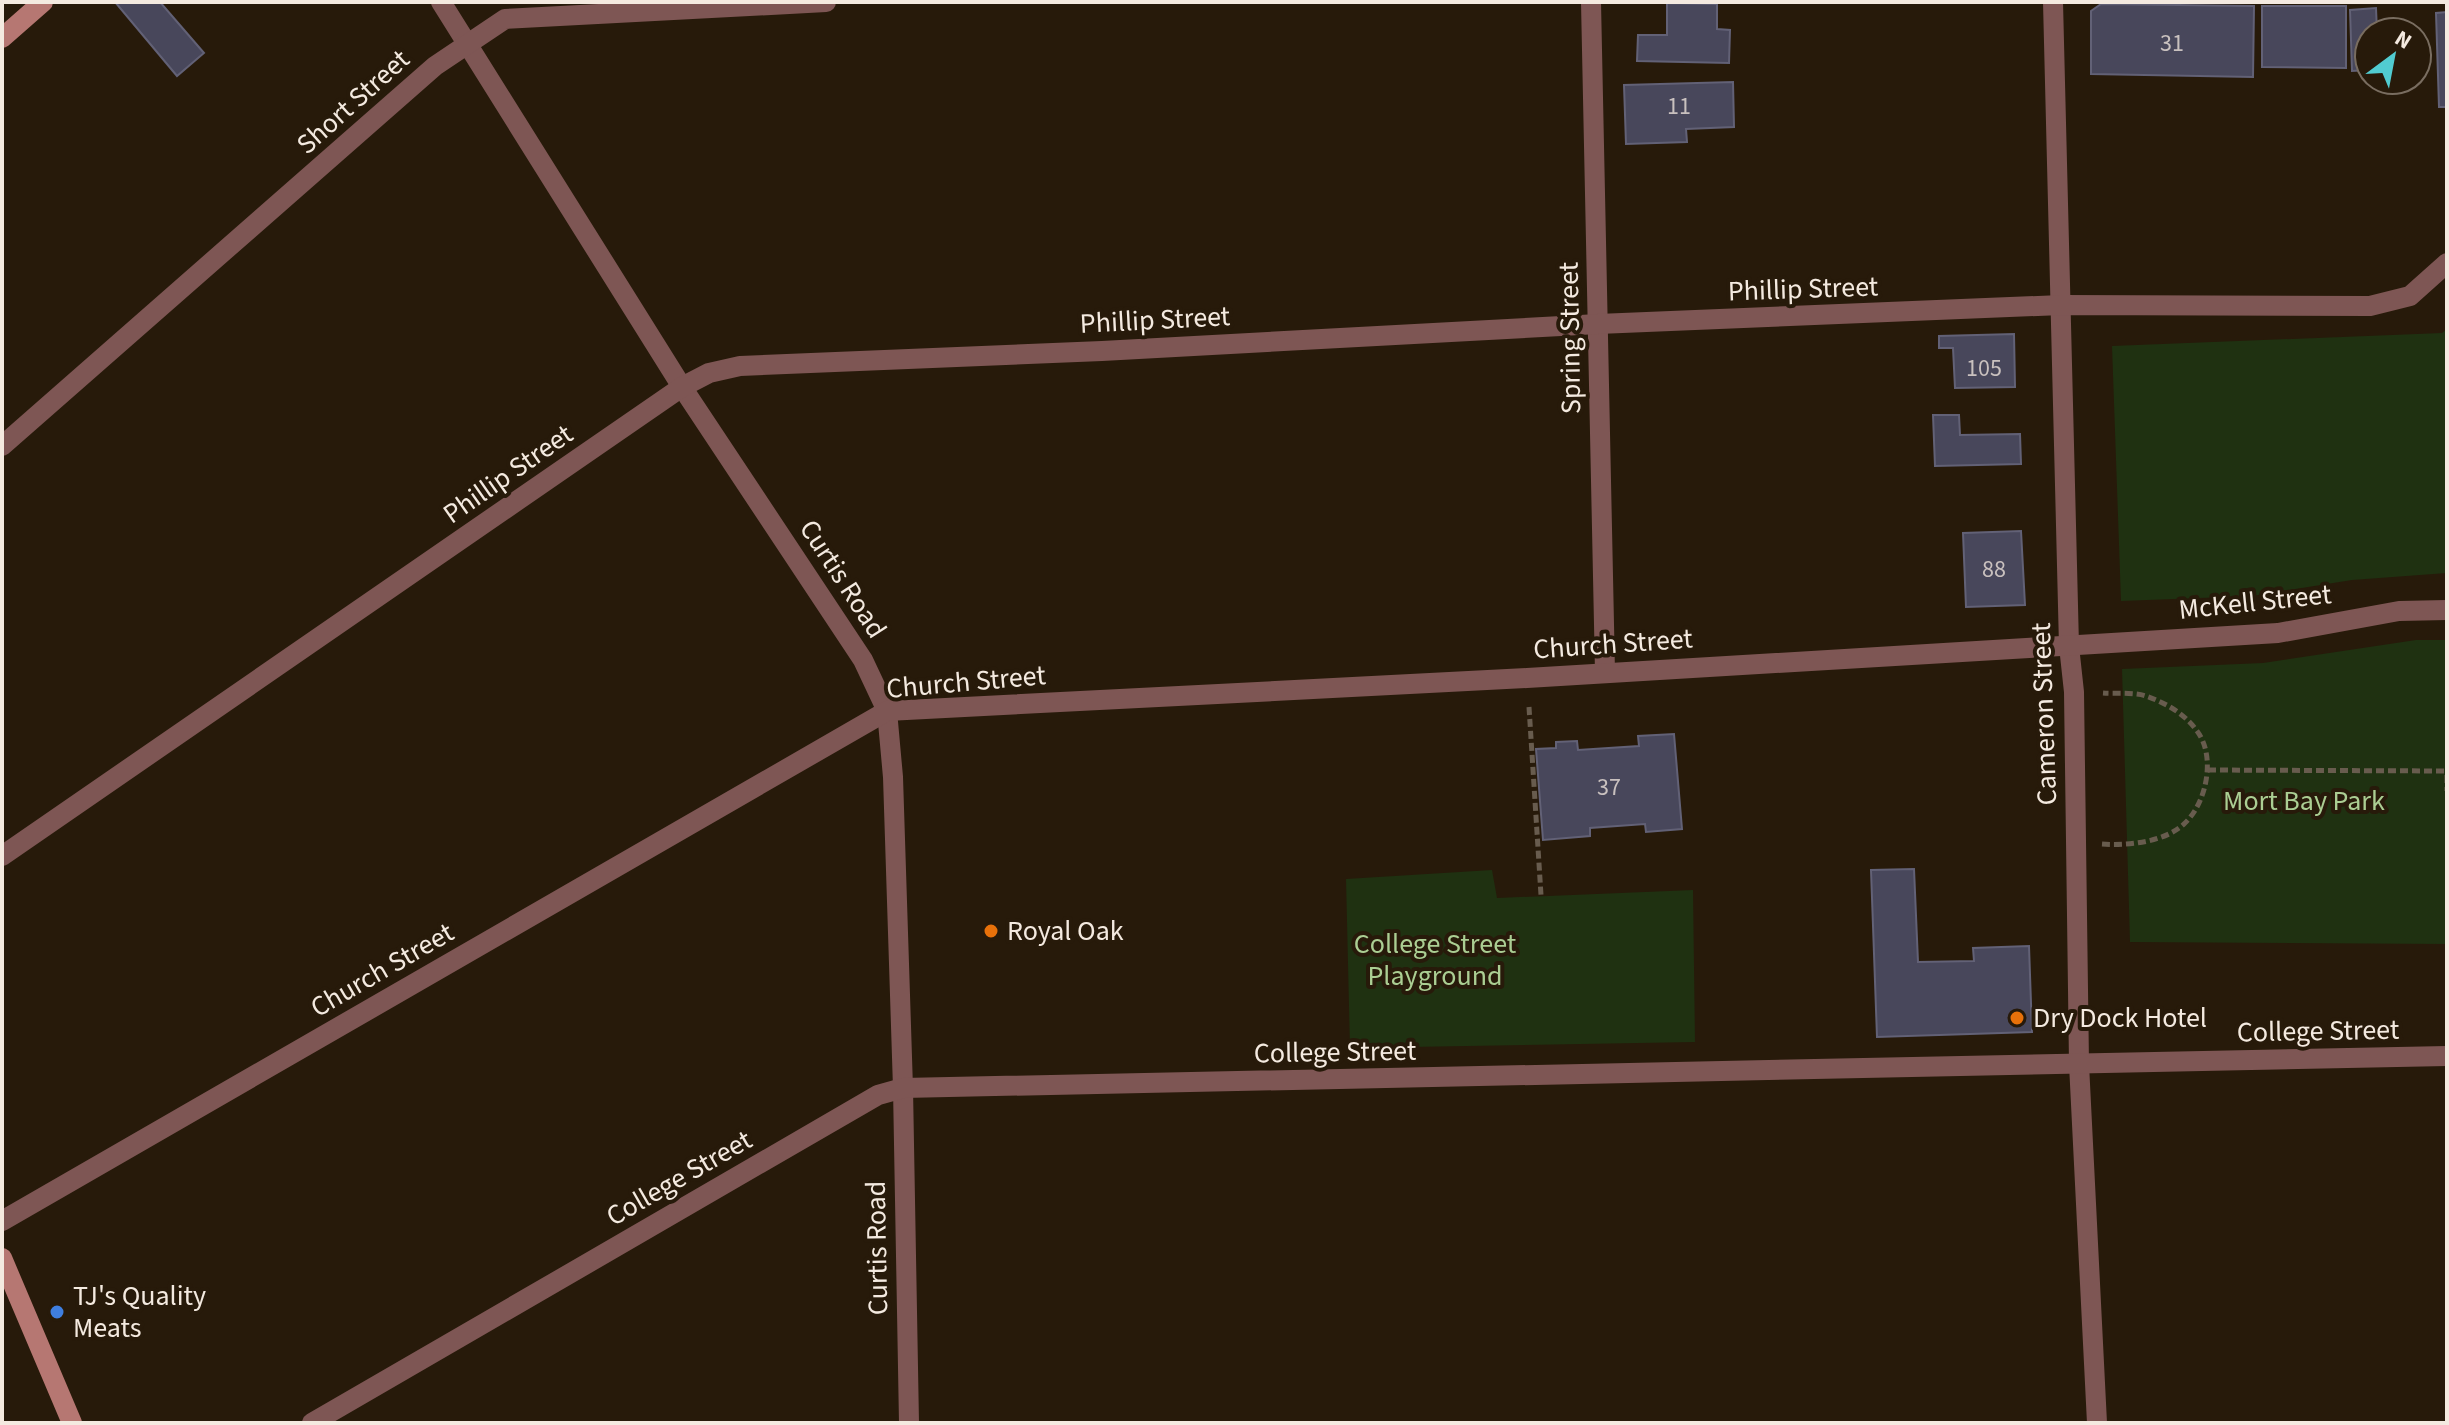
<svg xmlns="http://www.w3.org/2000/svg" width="2449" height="1425" font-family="'Source Sans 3',sans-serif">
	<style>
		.green { fill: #1f3111 }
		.building { fill: #48475b; stroke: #626176; stroke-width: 2 }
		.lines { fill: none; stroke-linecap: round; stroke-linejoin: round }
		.path { stroke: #685c4e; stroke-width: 5; stroke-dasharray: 8 4; stroke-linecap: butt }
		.street { stroke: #7e5654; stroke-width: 20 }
		.secondary { stroke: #b67772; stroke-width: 20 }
		.food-dot { fill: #e8710a; stroke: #271a0a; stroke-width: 3 }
		.shop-dot { fill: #3f7fe0; stroke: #271a0a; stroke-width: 3 }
		.labels { text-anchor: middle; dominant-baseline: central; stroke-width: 8; stroke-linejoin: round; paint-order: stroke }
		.number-label { font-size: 24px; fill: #c9c1bf }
		.street-label { font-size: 28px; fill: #f4eae0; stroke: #271a0a }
		.park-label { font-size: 28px; fill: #abce93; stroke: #271a0a }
		.poi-label { font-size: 28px; fill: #f4eae0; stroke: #271a0a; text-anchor: start }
	</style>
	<rect width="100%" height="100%" fill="#271a0a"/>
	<g class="green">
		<polygon points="2447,329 2447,573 2352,580 2252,596 2121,601 2112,346 2442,333"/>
		<polygon points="2416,640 2447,640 2447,944 2130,942 2122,669 2263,663"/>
		<polygon points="1492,870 1497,898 1693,890 1695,1042 1350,1048 1346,879"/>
	</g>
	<g class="building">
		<polygon points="115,2 160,2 204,53 177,76"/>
		<polygon points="1667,3 1717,4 1717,29 1730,30 1729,63 1637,61 1638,35 1667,35"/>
		<polygon points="2101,4 2254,6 2253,77 2091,74 2091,11"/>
		<polygon points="2262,6 2346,6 2346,68 2262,67"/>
		<polygon points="2376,8 2377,32 2369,32 2369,70 2352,71 2350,10"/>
		<polygon points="2447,12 2447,107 2439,107 2436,13"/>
		<polygon points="1733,82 1734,127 1686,129 1687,142 1626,144 1624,85"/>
		<polygon points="2014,334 2015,387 1955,388 1953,348 1939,348 1939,336"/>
		<polygon points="1933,415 1959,415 1960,435 2020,434 2021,464 1935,466"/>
		<polygon points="2021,531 2025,605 1966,607 1963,533"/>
		<polygon points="1674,734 1682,829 1646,832 1645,824 1590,828 1590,836 1543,840 1536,749 1556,748 1556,742 1577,741 1578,750 1639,746 1638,736"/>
		<polygon points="1914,869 1918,962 1974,961 1973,948 2029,946 2032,1032 1877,1037 1871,870"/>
	</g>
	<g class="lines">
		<g class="path">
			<polyline points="1529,707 1541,895"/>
			<polyline points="2208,770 2447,771"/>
			<polyline points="2447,775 2447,791"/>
			<path d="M2102,844C2128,846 2166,842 2185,823C2207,802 2216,756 2197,731C2185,714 2166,703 2146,696C2134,692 2116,694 2103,693"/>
		</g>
		<g class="street">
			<polyline points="441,2 682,387 863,660 887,711 893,777 903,1088 909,1423"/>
			<polyline points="1591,2 1605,672"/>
			<polyline points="2053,2 2069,646 2074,692 2079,1064 2097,1423"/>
			<polyline points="2,446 435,66 505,19 826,2"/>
			<polyline points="2,856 682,387 709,373 740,366 1102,351 1598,324 2061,305 2370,306 2410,296 2447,263"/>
			<polyline points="2,1221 887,711 1527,678 2278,633 2399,611 2447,610"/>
			<polyline points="312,1423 878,1095 903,1088 2447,1056"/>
		</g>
		<g class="secondary">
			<polyline points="2,38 43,2"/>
			<polyline points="2,1258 72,1423"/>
		</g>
	</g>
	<g class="food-dot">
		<circle cx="991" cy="931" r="8"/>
		<circle cx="2017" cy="1018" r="8"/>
	</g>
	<circle class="shop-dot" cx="57" cy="1312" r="8"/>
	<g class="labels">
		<g class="number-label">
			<text x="2172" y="43">31</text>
			<text x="1679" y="106">11</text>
			<text x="1984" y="368">105</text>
			<text x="1994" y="569">88</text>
			<text x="1609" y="787">37</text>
		</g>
		<g class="street-label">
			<text transform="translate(353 102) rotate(-42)">Short Street</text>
			<text transform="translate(1803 289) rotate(-2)">Phillip Street</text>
			<text transform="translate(1155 320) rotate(-3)">Phillip Street</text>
			<text transform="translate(1570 338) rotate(-91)">Spring Street</text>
			<text transform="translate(508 474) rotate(-35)">Phillip Street</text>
			<text transform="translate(843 579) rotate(57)">Curtis Road</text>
			<text transform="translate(2255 602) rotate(-6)">McKell Street</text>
			<text transform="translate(1613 644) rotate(-4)">Church Street</text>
			<text transform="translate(966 682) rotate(-5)">Church Street</text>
			<text transform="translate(2044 714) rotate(-92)">Cameron Street</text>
			<text transform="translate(382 970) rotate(-30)">Church Street</text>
			<text transform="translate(2318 1031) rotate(-1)">College Street</text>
			<text transform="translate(1335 1052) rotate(-1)">College Street</text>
			<text transform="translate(679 1178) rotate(-30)">College Street</text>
			<text transform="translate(877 1248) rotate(-91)">Curtis Road</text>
		</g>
		<g class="park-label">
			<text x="2304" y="801">Mort Bay Park</text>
			<text x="1435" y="944">College Street<tspan x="1435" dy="32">Playground</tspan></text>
		</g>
		<g class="poi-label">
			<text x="1007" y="931">Royal Oak</text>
			<text x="2033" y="1018">Dry Dock Hotel</text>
			<text x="73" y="1296">TJ's Quality<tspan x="73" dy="32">Meats</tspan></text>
		</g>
	</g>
	<rect width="2449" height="1425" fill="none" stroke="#f4eae0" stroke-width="8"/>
	<g transform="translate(2393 56) rotate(32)"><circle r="38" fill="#271a0a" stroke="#796d60" stroke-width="2"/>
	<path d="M0-6L14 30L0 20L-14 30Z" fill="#51ccd1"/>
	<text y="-12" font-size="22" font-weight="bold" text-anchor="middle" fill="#f4eae0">N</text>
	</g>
</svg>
